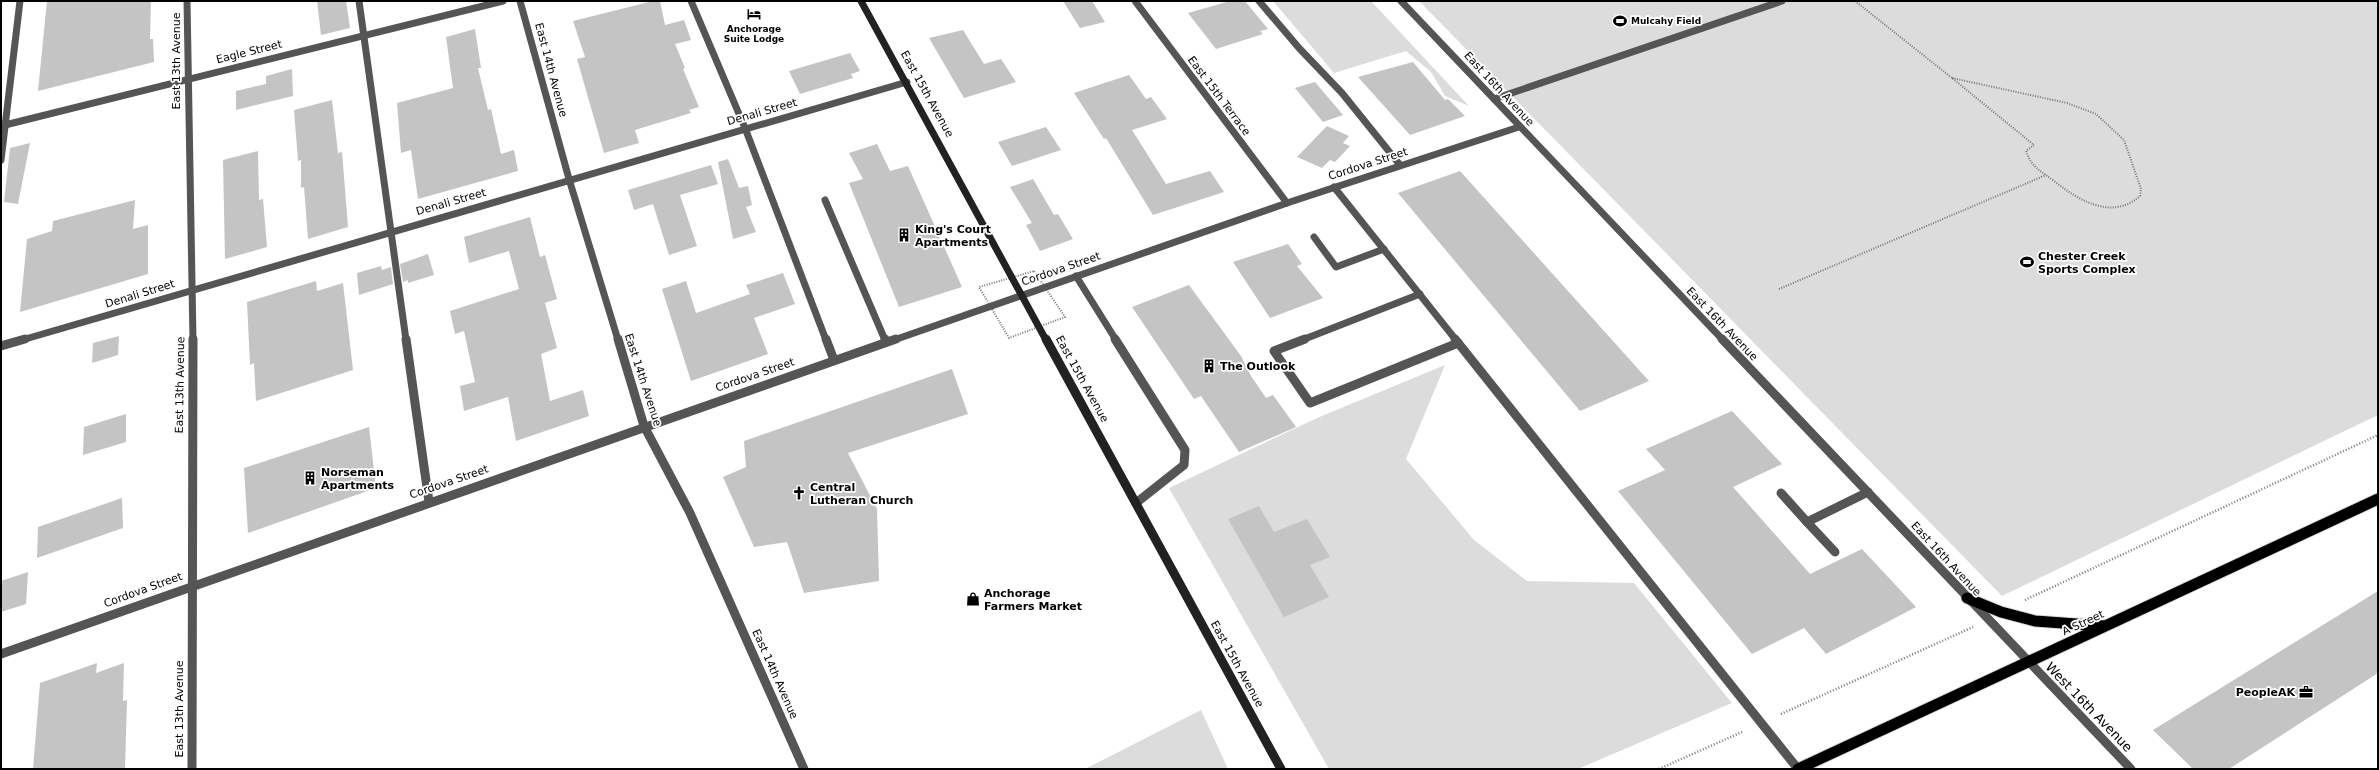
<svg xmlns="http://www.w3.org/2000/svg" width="2379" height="770" font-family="'DejaVu Sans',sans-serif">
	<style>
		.green { fill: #dcdcdc }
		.building { fill: #c4c4c4 }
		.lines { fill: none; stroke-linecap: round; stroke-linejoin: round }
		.primary-casing { stroke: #dbdbdb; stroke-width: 13 }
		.path-far1 { stroke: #777; stroke-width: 2; stroke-dasharray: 1 1.5; stroke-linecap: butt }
		.path { stroke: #777; stroke-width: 2.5; stroke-dasharray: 1 2; stroke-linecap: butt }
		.service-far1 { stroke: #555; stroke-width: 7 }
		.service { stroke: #555; stroke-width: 9 }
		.minor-far1 { stroke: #555; stroke-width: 7 }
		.minor { stroke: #555; stroke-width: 9 }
		.tertiary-far1 { stroke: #555; stroke-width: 7 }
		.tertiary { stroke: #555; stroke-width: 9 }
		.secondary-far1 { stroke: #222; stroke-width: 7 }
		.secondary { stroke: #222; stroke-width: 9 }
		.primary { stroke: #000; stroke-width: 11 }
		.labels { text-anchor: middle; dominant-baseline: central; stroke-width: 3.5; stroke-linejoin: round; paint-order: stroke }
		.far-poi-label { font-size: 9px; font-weight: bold; fill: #000; stroke: #fff; text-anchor: start }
		.street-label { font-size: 11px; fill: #000; stroke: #fff }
		.poi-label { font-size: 11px; font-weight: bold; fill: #000; stroke: #fff; text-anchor: start }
		.near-street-label { font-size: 13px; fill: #000; stroke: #fff }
	</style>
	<rect width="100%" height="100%" fill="#fff"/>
	<g class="green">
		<polygon points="1273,1 1371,1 1469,106 1445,96 1431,72 1406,51 1334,73"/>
		<polygon points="1419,1 2378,1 2378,415 2002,596"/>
		<polygon points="1445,365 1406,459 1474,540 1527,581 1634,583 1732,703 1578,769 1329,769 1169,488 1317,418"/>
		<polygon points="1201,710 1228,769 1085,769"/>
	</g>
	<g class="building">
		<polygon points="47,1 151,1 150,39 153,39 154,62 38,91"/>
		<polygon points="317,1 346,1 350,28 321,35"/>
		<polygon points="653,1 660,1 665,25 684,20 691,40 675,44 685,68 683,69 699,107 689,110 691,113 635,130 639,143 604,153 577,59 585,57 573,21"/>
		<polygon points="1063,1 1092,1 1105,22 1080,28"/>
		<polygon points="1230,1 1245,1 1268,29 1260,31 1263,34 1216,49 1188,13"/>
		<polygon points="475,29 481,68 478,68 488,110 491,109 501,154 514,150 518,171 418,199 411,150 401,153 397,103 453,88 446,37"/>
		<polygon points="963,30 984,64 1001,59 1016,82 964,98 929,38"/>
		<polygon points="850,53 860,71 851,74 853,78 800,94 789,71"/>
		<polygon points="1413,62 1445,100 1448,99 1465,116 1410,135 1358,77"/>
		<polygon points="292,69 293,96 236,110 236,91 266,84 266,76"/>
		<polygon points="1129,75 1146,99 1151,97 1167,119 1132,130 1166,184 1210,171 1224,192 1153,215 1106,138 1104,139 1074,93"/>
		<polygon points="1315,82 1343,115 1323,122 1295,88"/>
		<polygon points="332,100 338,153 342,152 348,227 308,239 304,187 301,188 301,160 298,161 294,110"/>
		<polygon points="1327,126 1349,136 1343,143 1350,146 1335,162 1330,160 1322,168 1297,157"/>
		<polygon points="1046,127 1061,150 1012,166 998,142"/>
		<polygon points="30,143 18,204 4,202 10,148"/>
		<polygon points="877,144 890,171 908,166 962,287 899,307 849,183 863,179 849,153"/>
		<polygon points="258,151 259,200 263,199 267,247 225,259 223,160"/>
		<polygon points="728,159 739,188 748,186 752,205 746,207 756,232 733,239 718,162"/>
		<polygon points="711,165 718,184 680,195 697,246 669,255 653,204 634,210 628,190"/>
		<polygon points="1460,171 1649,381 1580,411 1398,193"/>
		<polygon points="1033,179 1054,215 1058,214 1073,239 1040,251 1026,225 1032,223 1010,187"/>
		<polygon points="135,200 133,229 148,225 148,274 20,312 27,239 52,231 53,221"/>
		<polygon points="530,217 540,257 545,255 557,299 545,303 557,348 541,354 550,401 583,390 589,416 516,441 508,397 464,411 460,386 475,382 464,331 455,334 450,311 519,289 509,251 469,263 464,237"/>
		<polygon points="1288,244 1302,264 1297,266 1323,298 1270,318 1233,262"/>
		<polygon points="428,254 434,275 408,283 408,280 403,282 400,264"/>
		<polygon points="381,266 382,270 391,267 393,284 359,295 357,273"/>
		<polygon points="783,273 795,304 754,318 768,354 691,381 662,289 686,281 696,313 750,294 746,285"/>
		<polygon points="316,281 317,291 343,283 353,370 256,401 254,363 250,365 247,302"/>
		<polygon points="1189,285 1241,356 1251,376 1266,398 1273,395 1296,427 1239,452 1201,396 1194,399 1132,307"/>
		<polygon points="119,336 118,355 92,363 93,343"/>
		<polygon points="952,369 968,414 848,453 877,509 879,581 804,593 787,542 754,547 723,477 746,467 744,441"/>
		<polygon points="1732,411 1782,464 1733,487 1810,574 1862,549 1916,607 1826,654 1804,628 1752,654 1618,491 1665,470 1646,449"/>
		<polygon points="126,414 126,442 83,455 84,427"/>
		<polygon points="369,427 376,488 248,533 244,468"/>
		<polygon points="122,498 123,528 37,558 38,527"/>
		<polygon points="1259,506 1274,532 1307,519 1330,557 1310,565 1329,597 1284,617 1228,519"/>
		<polygon points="28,572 26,604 1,612 1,581"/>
		<polygon points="2378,591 2378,673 2229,769 2193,769 2153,730"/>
		<polygon points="97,663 96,673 124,663 123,701 127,700 125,769 33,769 40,683"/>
	</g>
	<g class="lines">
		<g class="primary-casing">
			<g id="primary">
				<polyline points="1967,598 2001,612 2035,621 2104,626"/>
				<polyline points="1798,769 2378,499"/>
			</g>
		</g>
		<g class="path-far1">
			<polyline points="1855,1 1952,78"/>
			<path d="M1952,78L2067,103L2096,114L2124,140L2141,189L2140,196C2112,221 2078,200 2054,181C2041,171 2032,168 2026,151L2034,145Z"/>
			<polygon points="1034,271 1065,317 1009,338 979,287"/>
			<polyline points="1779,289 2046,175"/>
		</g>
		<g class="path">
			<polyline points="2025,600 2378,435"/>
			<polyline points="1781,714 1973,627"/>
			<polyline points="1659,769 1742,732"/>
		</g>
		<g class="service-far1">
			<polyline points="359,1 406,340"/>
			<polyline points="691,1 745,128 826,340"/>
			<polyline points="1259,1 1299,48 1342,93 1400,165"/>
			<polyline points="1494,99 1782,1"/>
			<polyline points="1,160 20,1"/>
			<polyline points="1334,187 1456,340"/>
			<polyline points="825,200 885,340"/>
			<polyline points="1314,237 1336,267 1384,249"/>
			<polyline points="1076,276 1116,340"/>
			<polyline points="1302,340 1420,294"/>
		</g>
		<g class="service">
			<polyline points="406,339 429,502"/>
			<polyline points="826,339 834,360"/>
			<polyline points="885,339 886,342"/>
			<polyline points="1115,339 1185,450 1184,465 1136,503"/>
			<polyline points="1305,339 1274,351 1310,403 1458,343"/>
			<polyline points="1455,339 1798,769"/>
			<polyline points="1781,493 1807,522 1868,492"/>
			<polyline points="1807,522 1835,552"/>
		</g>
		<g class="minor-far1">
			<polyline points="187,1 193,340"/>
			<polyline points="520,1 569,179 618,340"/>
			<polyline points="1135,1 1287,203"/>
			<polyline points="1,126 503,1"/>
			<polyline points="22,340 907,82"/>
			<polyline points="894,340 1287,203 1519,127"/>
		</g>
		<g class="minor">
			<polyline points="618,339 644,426 690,513 804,769"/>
			<polyline points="1,346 25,339"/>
			<polyline points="1,654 896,339"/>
			<polyline points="192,769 193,339"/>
		</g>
		<polyline class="tertiary-far1" points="1401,1 1723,340"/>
		<polyline class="tertiary" points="1722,339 2131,769"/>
		<polyline class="secondary-far1" points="861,1 1046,340"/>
		<polyline class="secondary" points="1046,339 1281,769"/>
		<use href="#primary" class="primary"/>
	</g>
	<defs>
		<g id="hotel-bare" transform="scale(1.08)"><path d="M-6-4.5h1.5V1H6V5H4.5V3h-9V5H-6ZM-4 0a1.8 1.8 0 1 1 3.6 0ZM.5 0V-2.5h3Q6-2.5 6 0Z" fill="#000" stroke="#fff" stroke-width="2.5" paint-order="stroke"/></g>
		<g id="stadium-bare" transform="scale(1.08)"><path d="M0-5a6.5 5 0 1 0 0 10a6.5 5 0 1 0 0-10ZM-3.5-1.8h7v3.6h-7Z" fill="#000" stroke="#fff" stroke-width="2.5" paint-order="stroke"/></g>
		<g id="building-bare" transform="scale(1.08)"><path d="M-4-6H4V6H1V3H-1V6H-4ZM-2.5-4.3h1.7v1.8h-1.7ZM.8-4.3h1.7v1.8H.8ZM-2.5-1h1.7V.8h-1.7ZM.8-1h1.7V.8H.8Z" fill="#000" stroke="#fff" stroke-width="2.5" paint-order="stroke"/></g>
		<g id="church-bare" transform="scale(1.08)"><path d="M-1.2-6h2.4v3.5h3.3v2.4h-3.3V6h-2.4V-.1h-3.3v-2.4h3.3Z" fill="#000" stroke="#fff" stroke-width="2.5" paint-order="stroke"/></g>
		<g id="shop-bare" transform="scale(1.08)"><path d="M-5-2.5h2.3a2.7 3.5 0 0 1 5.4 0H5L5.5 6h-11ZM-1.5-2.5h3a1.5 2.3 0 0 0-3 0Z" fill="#000" stroke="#fff" stroke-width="2.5" paint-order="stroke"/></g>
		<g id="office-bare" transform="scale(1.08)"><path d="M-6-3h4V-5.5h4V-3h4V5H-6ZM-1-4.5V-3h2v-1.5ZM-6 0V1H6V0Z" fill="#000" stroke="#fff" stroke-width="2.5" paint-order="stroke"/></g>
	</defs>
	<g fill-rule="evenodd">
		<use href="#hotel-bare" x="754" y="14"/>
		<use href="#stadium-bare" x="1620" y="21"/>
		<use href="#building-bare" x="904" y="235"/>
		<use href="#stadium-bare" x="2027" y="262"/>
		<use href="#building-bare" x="1209" y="366"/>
		<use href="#building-bare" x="310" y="478"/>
		<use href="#church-bare" x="799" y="493"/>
		<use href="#shop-bare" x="973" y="599"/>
		<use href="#office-bare" x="2306" y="692"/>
	</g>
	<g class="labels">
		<g class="far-poi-label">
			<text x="1631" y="21">Mulcahy Field</text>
			<text x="754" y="29" text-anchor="middle">Anchorage<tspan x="754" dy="10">Suite Lodge</tspan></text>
		</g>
		<g class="street-label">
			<text transform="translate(249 52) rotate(-14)">Eagle Street</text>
			<text transform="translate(176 61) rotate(-90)">East 13th Avenue</text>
			<text transform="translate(551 70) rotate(75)">East 14th Avenue</text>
			<text transform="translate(1499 89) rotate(47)">East 16th Avenue</text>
			<text transform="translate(927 94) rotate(61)">East 15th Avenue</text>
			<text transform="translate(1219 96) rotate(53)">East 15th Terrace</text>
			<text transform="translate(762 112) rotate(-16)">Denali Street</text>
			<text transform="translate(1368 164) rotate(-18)">Cordova Street</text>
			<text transform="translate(451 202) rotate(-16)">Denali Street</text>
			<text transform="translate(1061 269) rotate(-19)">Cordova Street</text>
			<text transform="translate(140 294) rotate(-17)">Denali Street</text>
			<text transform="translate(1722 324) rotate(46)">East 16th Avenue</text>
			<text transform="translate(755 375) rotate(-19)">Cordova Street</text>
			<text transform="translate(1082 379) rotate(61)">East 15th Avenue</text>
			<text transform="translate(643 380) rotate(72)">East 14th Avenue</text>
			<text transform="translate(180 385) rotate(-89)">East 13th Avenue</text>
			<text transform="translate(449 482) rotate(-19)">Cordova Street</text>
			<text transform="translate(1946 559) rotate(47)">East 16th Avenue</text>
			<text transform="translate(143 590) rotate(-20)">Cordova Street</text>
			<text transform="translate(2083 623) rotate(-25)">A Street</text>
			<text transform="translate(1237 664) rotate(61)">East 15th Avenue</text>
			<text transform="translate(775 674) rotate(66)">East 14th Avenue</text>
			<text transform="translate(179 709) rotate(-90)">East 13th Avenue</text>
		</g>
		<g class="poi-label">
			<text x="915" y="229">King's Court<tspan x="915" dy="13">Apartments</tspan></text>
			<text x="2038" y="256">Chester Creek<tspan x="2038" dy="13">Sports Complex</tspan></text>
			<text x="1220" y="366">The Outlook</text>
			<text x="321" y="472">Norseman<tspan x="321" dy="13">Apartments</tspan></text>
			<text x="810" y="487">Central<tspan x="810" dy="13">Lutheran Church</tspan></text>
			<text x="984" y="593">Anchorage<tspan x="984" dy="13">Farmers Market</tspan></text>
			<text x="2295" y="692" text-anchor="end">PeopleAK</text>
		</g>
		<g class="near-street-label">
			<text transform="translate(2089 707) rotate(46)">West 16th Avenue</text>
		</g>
	</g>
	<rect width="2379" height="770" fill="none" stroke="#000000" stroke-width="4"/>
</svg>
